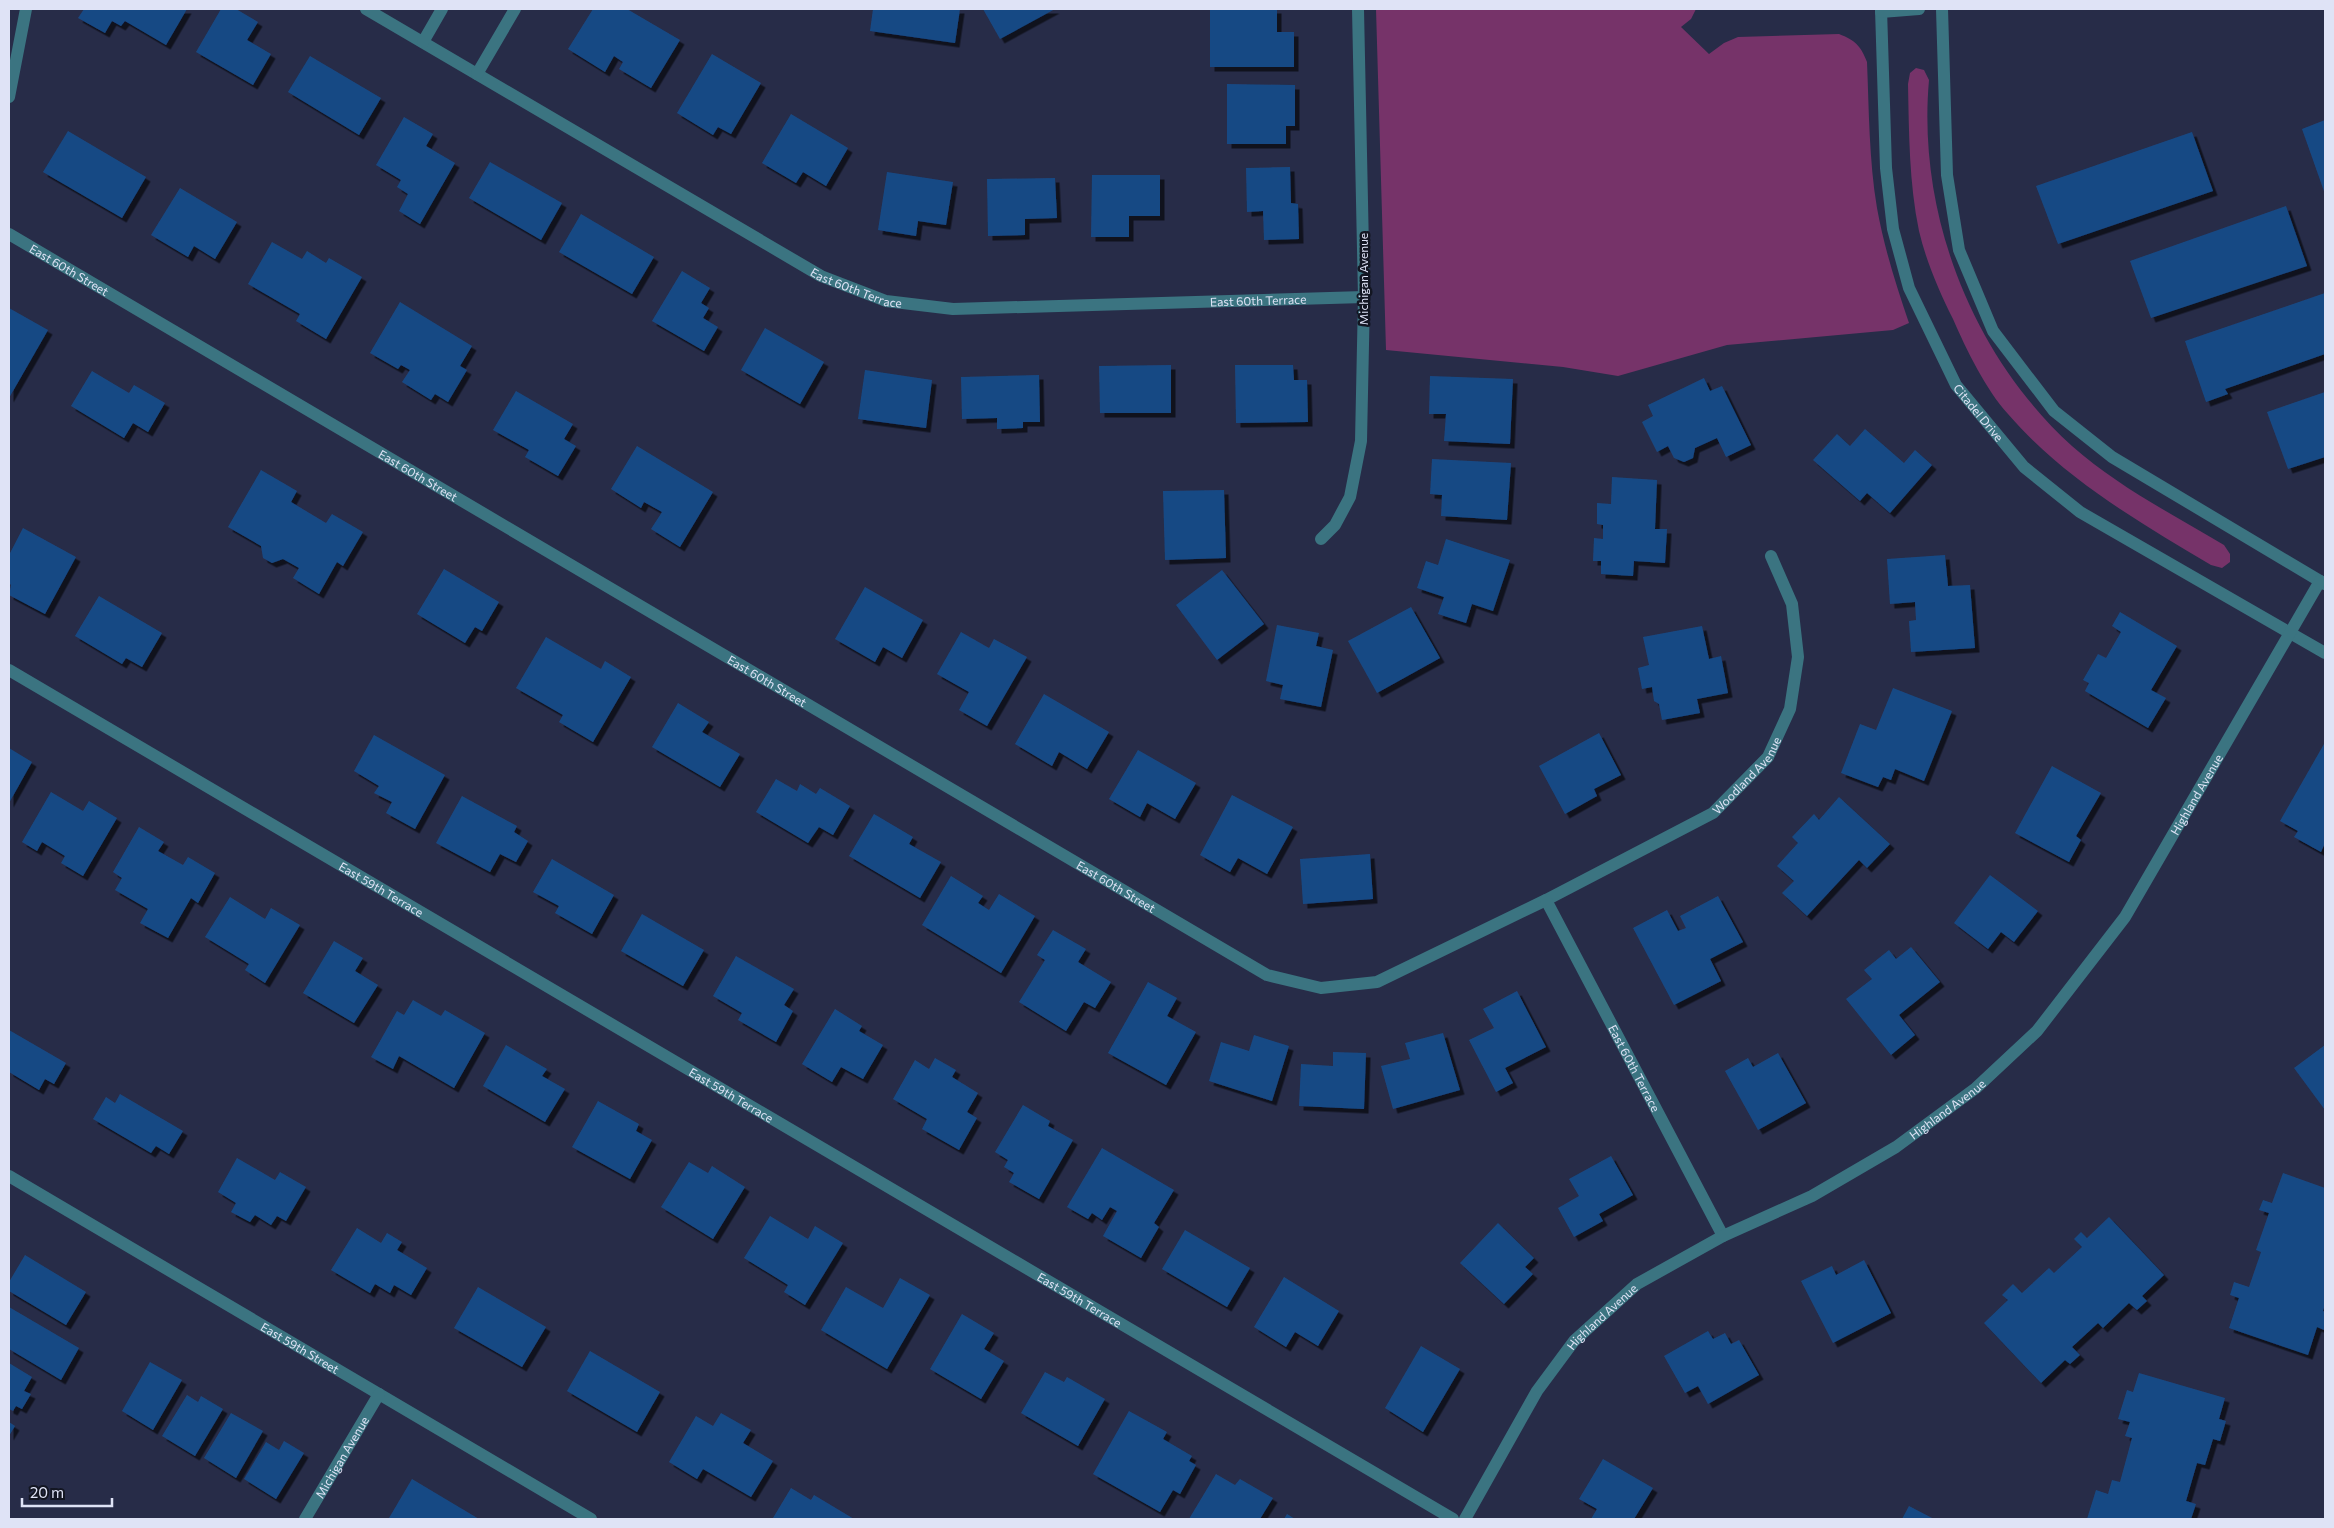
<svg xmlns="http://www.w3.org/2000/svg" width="2334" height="1528" font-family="Commissioner,sans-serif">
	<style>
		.green { fill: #763369 }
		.building { fill: #184984; filter: url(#shadow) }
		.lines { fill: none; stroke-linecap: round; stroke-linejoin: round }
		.minor { stroke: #3b7481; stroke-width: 12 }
		.labels { text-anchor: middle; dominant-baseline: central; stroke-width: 5; stroke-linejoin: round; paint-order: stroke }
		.street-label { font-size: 12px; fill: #dfe3f6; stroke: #131622 }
	</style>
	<defs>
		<filter id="shadow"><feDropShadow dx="4.5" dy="4.5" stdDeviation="0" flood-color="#0009"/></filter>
	</defs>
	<rect width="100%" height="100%" fill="#272c48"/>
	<g class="green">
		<path d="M1376,9H1696L1691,19L1681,27L1709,54L1724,43L1738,37L1839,34C1855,40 1861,46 1867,62C1869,110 1869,160 1877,208C1884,247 1896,285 1909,323L1893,330L1727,345L1618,376L1563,367L1386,350Z"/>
		<path d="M1916,68L1924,70L1929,80C1917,214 1972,355 2072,446C2117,486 2172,514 2224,545L2230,554V562L2222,568L2211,565C2139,522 2064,479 2008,414C1986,390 1966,349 1953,319C1939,291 1926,261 1919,231C1909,182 1909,133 1908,84L1910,73Z"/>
	</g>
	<g class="building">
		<polygon points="84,9 187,9 166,45 125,21 121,26 112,21 105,33 78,18"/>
		<polygon points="221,9 236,9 258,22 247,40 271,54 253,85 196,52"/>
		<polygon points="593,9 627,9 680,40 651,88 619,69 623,62 614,56 605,72 568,49"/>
		<polygon points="873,9 960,9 955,43 870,31"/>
		<polygon points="983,9 1055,9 1000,39"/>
		<polygon points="1210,9 1277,9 1277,32 1294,32 1294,67 1210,67"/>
		<polygon points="712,54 761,83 731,134 718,127 713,135 677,113"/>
		<polygon points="310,56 381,98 359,135 288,92"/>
		<polygon points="1227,84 1295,85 1295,126 1286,126 1286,144 1227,144"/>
		<polygon points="791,114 848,148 826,186 803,172 796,183 762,163"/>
		<polygon points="404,117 433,134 426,146 455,163 420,224 399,211 408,194 397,187 401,180 376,165"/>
		<polygon points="2325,120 2325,194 2302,129"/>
		<polygon points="68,131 146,177 122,218 43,172"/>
		<polygon points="2192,132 2213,191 2058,244 2036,186"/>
		<polygon points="490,162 562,203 541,240 469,198"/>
		<polygon points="1290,167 1291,203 1298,204 1299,239 1264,240 1263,211 1247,212 1246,168"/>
		<polygon points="887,172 953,182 946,225 918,221 916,236 878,230"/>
		<polygon points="1092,175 1160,175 1160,216 1129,216 1129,237 1091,237"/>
		<polygon points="1055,178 1057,218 1025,219 1025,235 988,236 987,179"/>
		<polygon points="180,188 237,222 215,259 194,246 188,257 151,235"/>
		<polygon points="2286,206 2307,266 2151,318 2130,261"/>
		<polygon points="581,214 654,257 632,294 559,252"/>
		<polygon points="272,242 302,259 307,251 326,263 329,258 362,277 326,339 296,321 300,314 248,284"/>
		<polygon points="682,271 710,288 701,303 709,308 703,318 718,327 704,351 652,321"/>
		<polygon points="2325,293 2325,354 2225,389 2228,394 2206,402 2185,341"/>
		<polygon points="400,302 472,346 460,366 467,370 448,402 435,394 431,400 402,382 410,370 401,365 398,369 370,353"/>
		<polygon points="9,308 48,330 9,398"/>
		<polygon points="765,328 824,362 800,404 741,370"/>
		<polygon points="1171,365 1171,413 1100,413 1099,366"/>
		<polygon points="1235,365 1293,365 1294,380 1307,380 1308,422 1236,423"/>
		<polygon points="865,370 932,380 926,428 858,419"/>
		<polygon points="92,371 129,393 134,385 165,403 148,432 133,423 124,438 71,406"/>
		<polygon points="1039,375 1040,422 1023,422 1023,428 997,429 997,418 962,419 961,377"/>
		<polygon points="1430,376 1513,379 1510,444 1444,441 1446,414 1429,414"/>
		<polygon points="1704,378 1710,391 1722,386 1751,445 1726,457 1717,438 1695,448 1693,458 1684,462 1674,458 1668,446 1657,452 1642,422 1653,416 1648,405"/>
		<polygon points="516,391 573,424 564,439 576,446 558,476 525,457 529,450 493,430"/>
		<polygon points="2325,392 2325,457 2288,469 2267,412"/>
		<polygon points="1865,429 1904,463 1915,450 1932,465 1890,513 1867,493 1860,501 1813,460 1837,434 1850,446"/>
		<polygon points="637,446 713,492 680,547 651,529 662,512 644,502 641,508 611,489"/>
		<polygon points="1432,459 1511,463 1507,520 1441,516 1442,495 1430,494"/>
		<polygon points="261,470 297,491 291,502 326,523 332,514 363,532 343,566 337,562 319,594 293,578 299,568 283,559 272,563 263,558 261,546 228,527"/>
		<polygon points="1612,477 1657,480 1655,529 1667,529 1665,563 1634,561 1633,576 1601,574 1601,561 1593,561 1594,538 1603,539 1603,525 1597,524 1597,503 1611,504"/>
		<polygon points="1224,490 1226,558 1165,560 1163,491"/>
		<polygon points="23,528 76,557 45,614 9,595 11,585 9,583 9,555"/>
		<polygon points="1446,539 1510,560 1493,611 1472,604 1466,623 1438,614 1444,597 1417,588 1426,561 1438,565"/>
		<polygon points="1945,555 1948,586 1970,585 1975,648 1911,652 1909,621 1916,620 1915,602 1890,604 1887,559"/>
		<polygon points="444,569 499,602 482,631 475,627 465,643 417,614"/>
		<polygon points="1222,570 1264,624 1217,660 1176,605"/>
		<polygon points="865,587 923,620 902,658 883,647 875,662 835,639"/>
		<polygon points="99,596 162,633 142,667 126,658 122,664 75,636"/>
		<polygon points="1411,607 1440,658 1377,693 1348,641"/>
		<polygon points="2120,612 2177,646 2151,690 2166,698 2148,728 2085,691 2089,683 2083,680 2098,654 2106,658 2121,632 2112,626"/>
		<polygon points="1277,625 1319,633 1316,646 1333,650 1321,707 1280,699 1283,685 1266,681"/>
		<polygon points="1702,626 1709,659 1721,656 1728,693 1697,699 1700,713 1662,720 1659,704 1654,701 1652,687 1642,689 1638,668 1649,665 1643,637"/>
		<polygon points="961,632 989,648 994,639 1027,657 987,726 959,710 969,692 937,674"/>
		<polygon points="546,637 601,669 605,661 631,677 593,742 559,722 563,715 516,688"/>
		<polygon points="1893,688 1952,711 1924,781 1895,769 1891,780 1883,777 1878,787 1841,773 1860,724 1876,730"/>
		<polygon points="1044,694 1109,732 1087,769 1059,752 1052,766 1015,744"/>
		<polygon points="678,703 709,722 702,732 740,754 720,787 652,747"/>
		<polygon points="1599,733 1621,775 1594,789 1597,796 1565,814 1539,766"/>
		<polygon points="374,735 445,775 415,829 386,813 392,802 374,793 379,786 354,771"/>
		<polygon points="2324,744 2325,843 2321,852 2294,837 2298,831 2280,821"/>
		<polygon points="9,748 32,762 9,803"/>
		<polygon points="1138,750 1196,783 1175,819 1147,803 1140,817 1109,799"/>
		<polygon points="2052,766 2101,793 2076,836 2081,840 2069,862 2015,833"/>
		<polygon points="776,779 797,791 800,784 816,794 820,788 850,806 833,835 819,827 808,843 756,812"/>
		<polygon points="51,792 83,811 89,801 117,818 83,876 61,863 65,856 42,842 37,851 22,842"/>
		<polygon points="1232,795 1293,827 1267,874 1238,858 1230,872 1200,855"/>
		<polygon points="462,796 517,826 514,832 528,841 516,862 500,854 490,872 436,843"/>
		<polygon points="1839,797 1890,844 1867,868 1859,860 1807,916 1782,893 1794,881 1777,866 1798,843 1792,837 1814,814 1819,820"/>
		<polygon points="874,814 913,837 909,844 941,862 920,898 849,856"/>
		<polygon points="139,827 164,842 158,851 183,865 188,857 215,873 198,903 191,898 168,938 140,923 148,909 115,890 122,878 113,872"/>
		<polygon points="1370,854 1373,899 1303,904 1300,859"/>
		<polygon points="552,859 614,895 592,934 555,913 559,906 533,892"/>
		<polygon points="1990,875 2038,911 2014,942 2001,932 1988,949 1954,923"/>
		<polygon points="951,876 983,896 978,903 989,910 999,894 1035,916 1001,973 922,925"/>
		<polygon points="1718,896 1743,942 1710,959 1721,981 1674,1005 1633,928 1667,910 1678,931 1686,928 1680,916"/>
		<polygon points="230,897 265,919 271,908 300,925 265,983 245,970 249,964 205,937"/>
		<polygon points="642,914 704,950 683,986 621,951"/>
		<polygon points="1053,930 1086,949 1078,962 1111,982 1095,1008 1084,1002 1066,1031 1019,1002 1045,960 1037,955"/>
		<polygon points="334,941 363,958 355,971 378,985 354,1023 303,993"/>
		<polygon points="1911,947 1940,982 1899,1015 1915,1035 1891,1055 1846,999 1872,979 1864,970 1889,950 1896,959"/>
		<polygon points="736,956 794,989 784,1005 793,1011 776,1042 738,1020 742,1013 713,996"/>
		<polygon points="1148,982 1177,998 1167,1016 1196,1032 1166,1085 1108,1053"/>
		<polygon points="1517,991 1546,1047 1505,1068 1513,1083 1496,1092 1469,1040 1494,1028 1483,1009"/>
		<polygon points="413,1000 441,1016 445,1010 485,1033 454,1088 399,1056 393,1069 371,1057 397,1011 404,1015"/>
		<polygon points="835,1009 862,1026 859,1031 883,1045 863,1079 841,1067 832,1082 802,1064"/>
		<polygon points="9,1030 66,1063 54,1084 45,1079 39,1090 9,1072"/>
		<polygon points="1443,1033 1460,1090 1393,1109 1381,1066 1410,1059 1405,1043"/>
		<polygon points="1254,1035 1289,1046 1272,1101 1209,1081 1221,1042 1249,1051"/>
		<polygon points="506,1045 547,1069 542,1076 565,1089 545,1122 483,1086"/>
		<polygon points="2325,1045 2325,1110 2294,1068"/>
		<polygon points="1333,1052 1366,1053 1364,1109 1299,1106 1301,1064 1333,1066"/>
		<polygon points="1778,1053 1806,1103 1758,1130 1725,1071 1748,1058 1753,1067"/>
		<polygon points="935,1058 956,1070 952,1077 978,1093 967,1112 977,1118 959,1150 922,1129 927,1119 893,1099 915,1060 929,1069"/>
		<polygon points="120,1094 183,1131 169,1154 156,1146 151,1153 93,1119 106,1097 115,1103"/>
		<polygon points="598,1101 639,1124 636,1131 652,1140 630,1179 572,1147"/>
		<polygon points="1023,1105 1050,1121 1048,1126 1073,1140 1039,1199 1009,1182 1014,1173 1004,1167 1008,1160 995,1152"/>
		<polygon points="1102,1148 1174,1190 1154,1223 1159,1227 1141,1258 1103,1236 1117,1211 1110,1207 1102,1220 1092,1213 1088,1219 1067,1207"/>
		<polygon points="1611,1156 1633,1195 1599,1214 1603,1221 1574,1237 1558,1208 1579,1196 1569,1179"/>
		<polygon points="237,1158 275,1180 280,1172 306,1187 286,1221 277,1216 271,1225 255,1215 250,1222 231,1212 236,1203 218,1192"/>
		<polygon points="689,1162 708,1173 712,1166 745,1187 713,1239 661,1207"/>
		<polygon points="2283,1173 2325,1188 2325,1304 2323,1311 2325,1312 2325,1327 2324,1330 2317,1327 2308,1355 2229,1328 2239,1298 2230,1295 2234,1282 2249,1287 2261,1252 2256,1250 2269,1213 2259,1210 2263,1200 2272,1203"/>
		<polygon points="770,1216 808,1239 815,1226 843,1243 805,1305 784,1292 788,1285 744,1258"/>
		<polygon points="2109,1217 2164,1275 2142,1296 2147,1301 2137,1310 2129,1303 2103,1328 2098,1323 2072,1347 2080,1355 2070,1364 2065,1360 2041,1383 1984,1323 2008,1300 2002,1295 2013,1284 2022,1293 2049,1268 2054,1273 2082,1247 2074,1239 2081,1232 2087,1238"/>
		<polygon points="1498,1223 1534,1258 1525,1267 1533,1274 1504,1304 1460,1263"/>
		<polygon points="357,1228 381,1243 387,1233 402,1242 397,1250 427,1268 411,1295 394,1285 390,1293 375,1284 370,1293 331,1270"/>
		<polygon points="1185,1230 1250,1268 1227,1307 1162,1269"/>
		<polygon points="25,1255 86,1292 66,1325 9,1291 9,1282"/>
		<polygon points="1864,1260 1891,1313 1833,1343 1801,1281 1832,1266 1836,1275"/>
		<polygon points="1284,1277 1339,1311 1318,1346 1295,1332 1286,1347 1254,1327"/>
		<polygon points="900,1278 930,1295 887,1369 821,1330 846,1287 883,1308"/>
		<polygon points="478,1287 546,1327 522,1367 454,1328"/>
		<polygon points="9,1307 79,1348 61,1380 9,1349"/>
		<polygon points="962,1314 994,1333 984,1349 1004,1361 981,1399 930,1369"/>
		<polygon points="1708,1331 1713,1339 1725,1333 1731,1344 1739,1340 1759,1375 1708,1404 1698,1386 1685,1393 1664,1356"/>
		<polygon points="1421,1346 1460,1369 1423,1432 1385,1408"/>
		<polygon points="590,1351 660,1392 637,1432 567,1391"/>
		<polygon points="150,1362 182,1380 153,1430 122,1411"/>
		<polygon points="9,1363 32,1377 24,1391 31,1394 22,1409 16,1406 13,1411 9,1409"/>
		<polygon points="1045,1372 1064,1382 1067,1377 1105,1399 1078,1446 1021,1413"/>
		<polygon points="2139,1373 2225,1398 2219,1419 2226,1421 2220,1441 2213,1439 2205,1465 2197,1463 2186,1501 2196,1504 2191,1519 2087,1519 2096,1490 2108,1494 2112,1480 2120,1482 2132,1438 2125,1436 2130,1422 2118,1419 2127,1390 2133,1392"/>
		<polygon points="187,1395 198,1402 201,1396 223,1409 195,1456 162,1436"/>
		<polygon points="1129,1411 1167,1432 1163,1439 1192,1456 1189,1461 1196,1465 1180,1494 1173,1490 1160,1512 1093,1474"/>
		<polygon points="231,1413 263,1431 236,1478 204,1458"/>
		<polygon points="721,1413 751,1430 743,1443 773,1461 751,1497 703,1469 697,1479 669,1462 696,1416 713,1426"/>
		<polygon points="9,1422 15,1426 9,1436"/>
		<polygon points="284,1441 304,1453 276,1499 244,1479 266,1442 279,1450"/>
		<polygon points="1603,1459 1653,1488 1634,1519 1591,1519 1597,1509 1579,1499"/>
		<polygon points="1216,1474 1235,1485 1240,1479 1273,1498 1260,1519 1189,1519"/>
		<polygon points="412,1479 479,1519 392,1519 389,1518"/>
		<polygon points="791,1488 811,1500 814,1495 854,1519 775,1519 773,1518"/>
		<polygon points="1909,1506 1934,1519 1902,1519"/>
		<polygon points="1287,1514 1295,1519 1284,1519"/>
	</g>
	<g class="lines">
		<g class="minor">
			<path id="s1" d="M366,9L821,276L886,301L953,309L1364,297"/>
			<path id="s2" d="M1881,9L1886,168L1893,229L1909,288L1956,385L2024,467L2080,512L2325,653"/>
			<polyline points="1942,9 1947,175 1959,250 1993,331 2054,411 2112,457 2325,584"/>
			<polyline points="1881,12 1919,9"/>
			<polyline points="423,42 442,9"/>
			<polyline points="477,74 515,9"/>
			<polyline points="9,97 26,9"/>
			<path id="s3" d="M9,234L1267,975L1321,988L1377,982L1546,900L1713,813L1768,757L1790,709L1798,657L1792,604L1771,556"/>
			<polyline points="1321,539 1335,525 1350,497 1361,441 1364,297 1358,9"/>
			<path id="s4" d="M9,670L1453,1519"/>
			<path id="s5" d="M1546,900L1723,1236"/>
			<path id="s6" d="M9,1176L591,1519"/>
			<path id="s7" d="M305,1519L379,1394"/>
			<path id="s8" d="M1465,1519L1537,1391L1574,1341L1637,1284L1723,1236L1812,1196L1896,1147L1976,1088L2037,1031L2125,917L2320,581"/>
		</g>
	</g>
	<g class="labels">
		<g class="street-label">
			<text stroke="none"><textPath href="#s3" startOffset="70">East 60th Street</textPath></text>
			<text transform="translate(1363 279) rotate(-90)">Michigan Avenue</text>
			<text stroke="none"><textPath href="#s1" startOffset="565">East 60th Terrace</textPath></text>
			<text stroke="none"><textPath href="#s1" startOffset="970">East 60th Terrace</textPath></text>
			<text stroke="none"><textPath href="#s2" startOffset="425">Citadel Drive</textPath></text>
			<text stroke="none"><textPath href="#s3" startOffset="475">East 60th Street</textPath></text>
			<text stroke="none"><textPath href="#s3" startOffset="880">East 60th Street</textPath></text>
			<text stroke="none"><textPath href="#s3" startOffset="1999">Woodland Avenue</textPath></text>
			<text stroke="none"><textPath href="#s8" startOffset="1056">Highland Avenue</textPath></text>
			<text stroke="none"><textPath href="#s3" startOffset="1285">East 60th Street</textPath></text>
			<text stroke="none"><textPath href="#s4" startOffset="432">East 59th Terrace</textPath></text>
			<text stroke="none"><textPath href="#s5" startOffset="190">East 60th Terrace</textPath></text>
			<text stroke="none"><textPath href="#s4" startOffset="838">East 59th Terrace</textPath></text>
			<text stroke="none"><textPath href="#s8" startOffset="651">Highland Avenue</textPath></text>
			<text stroke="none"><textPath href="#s4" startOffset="1242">East 59th Terrace</textPath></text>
			<text stroke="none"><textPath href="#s8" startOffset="246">Highland Avenue</textPath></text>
			<text stroke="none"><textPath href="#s6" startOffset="338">East 59th Street</textPath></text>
			<text stroke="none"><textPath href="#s7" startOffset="72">Michigan Avenue</textPath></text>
		</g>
	</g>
	<rect width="2334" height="1528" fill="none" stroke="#dfe3f6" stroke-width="20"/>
	<path d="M22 1498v8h90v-8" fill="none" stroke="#dfe3f6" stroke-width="2.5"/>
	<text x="30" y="1498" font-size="15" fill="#dfe3f6" stroke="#131622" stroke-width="4" paint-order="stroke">20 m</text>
</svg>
